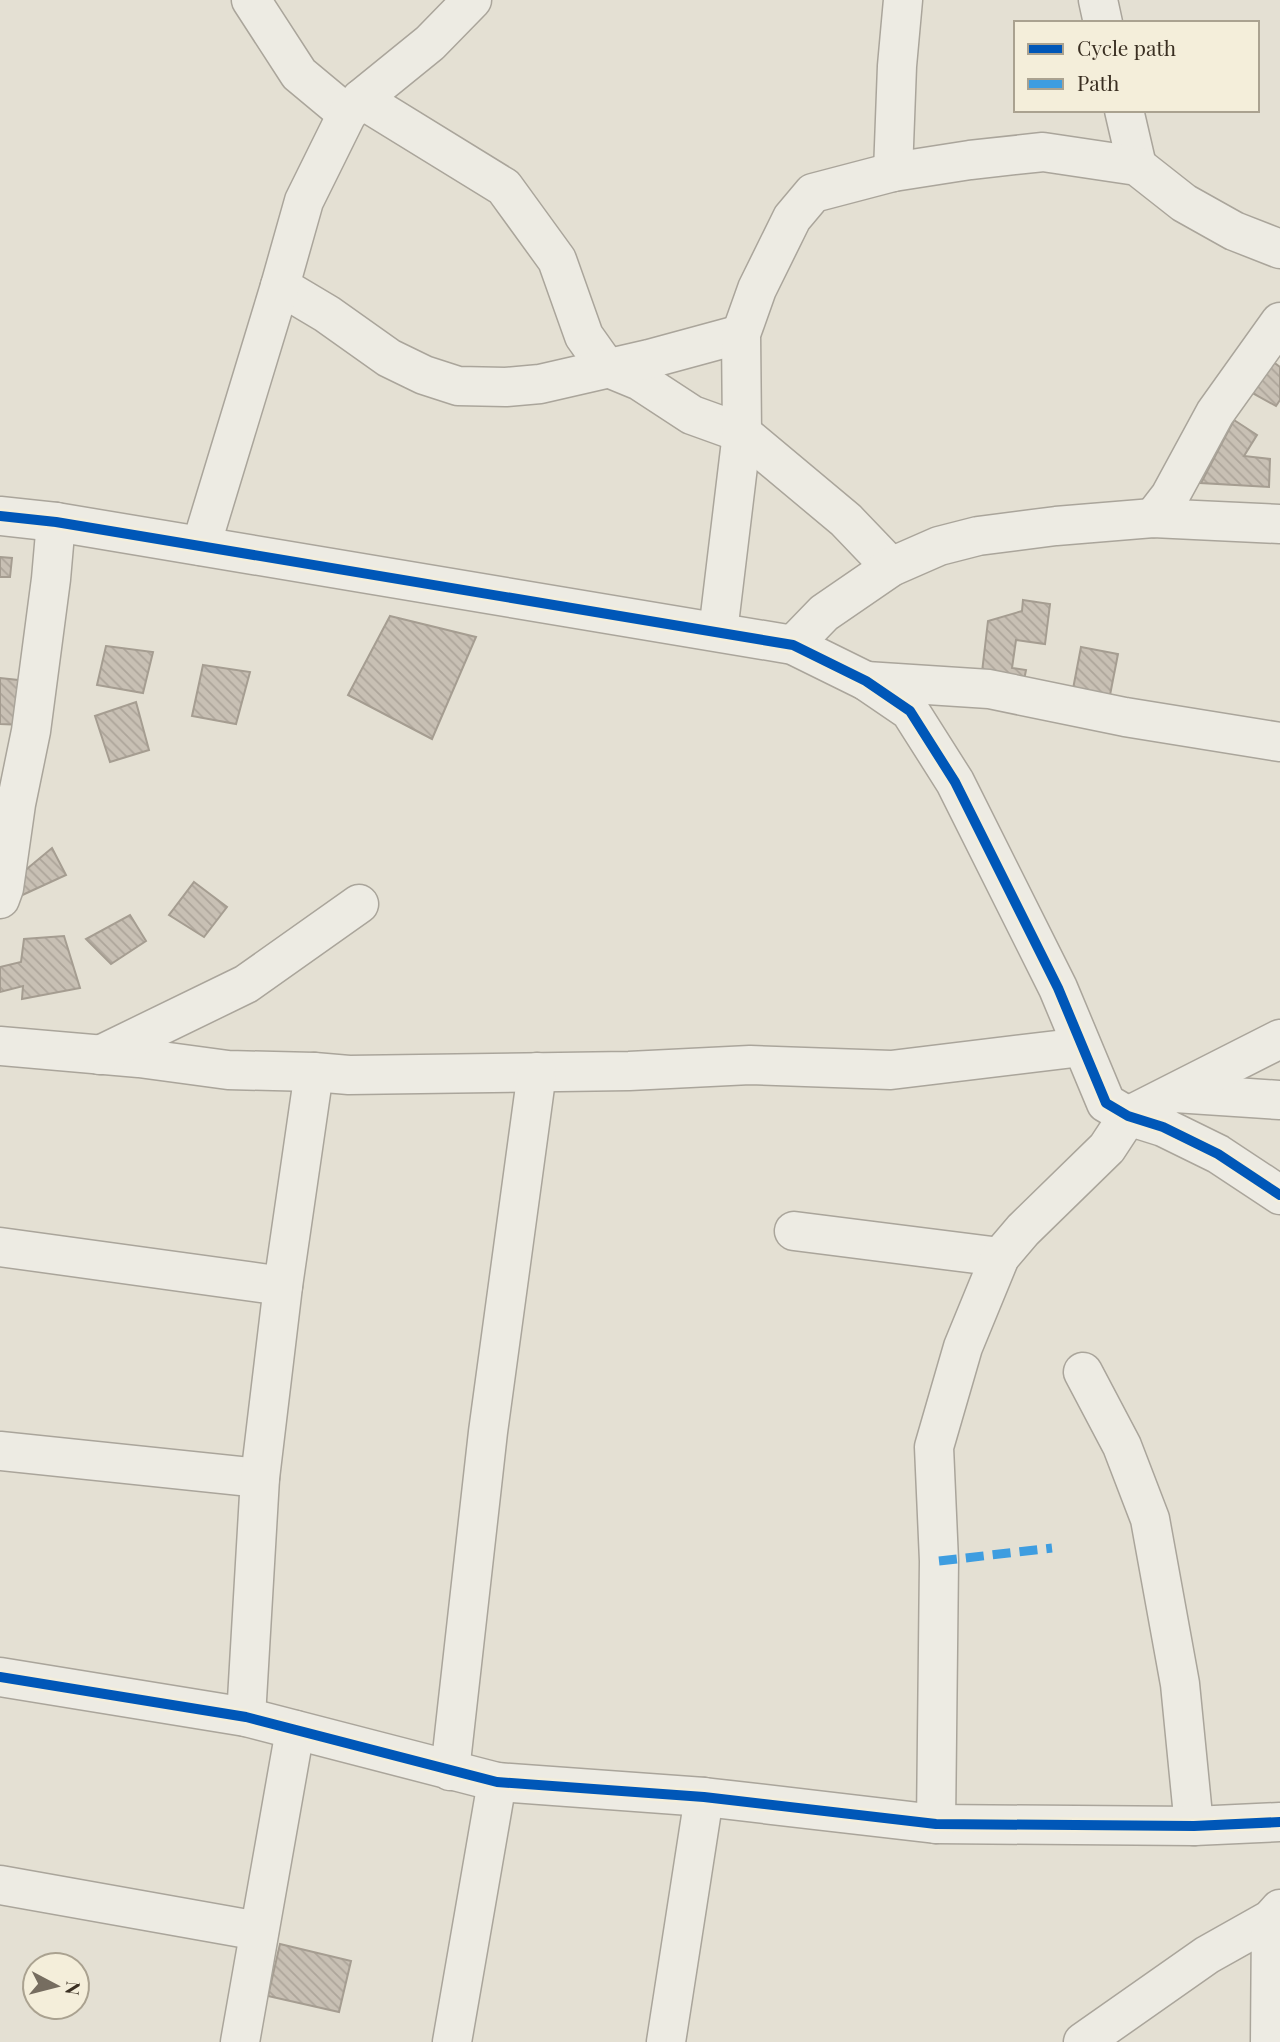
<svg xmlns="http://www.w3.org/2000/svg" width="1280" height="2042" font-family="'Playfair Display',serif">
	<style>
		.building { fill: url(#building-back-hatch); stroke: #a59d91; stroke-width: 2 }
		.lines { fill: none; stroke-linecap: round; stroke-linejoin: round }
		.street-casing { stroke: #aaa59b; stroke-width: 41 }
		.street { stroke: #edebe3; stroke-width: 38 }
		.quiet { stroke: #3e9de0; stroke-width: 9; stroke-dasharray: 18 9; stroke-linecap: butt }
		.cycleway-casing { stroke: #f4eeda; stroke-width: 15 }
		.cycleway { stroke: #0057b8; stroke-width: 10 }
	</style>
	<defs>
		<pattern id="building-back-hatch" width="6" height="6" patternUnits="userSpaceOnUse" patternTransform="scale(1.75)"><rect width="6" height="6" fill="#c8c0b4"/><path d="M-1 5l2 2M0 0l6 6M5-1l2 2" fill="none" stroke="#ada59a"/></pattern>
	</defs>
	<rect width="100%" height="100%" fill="#e4e0d3"/>
	<g class="building">
		<polygon points="1268,358 1280,367 1280,400 1276,406 1249,391"/>
		<polygon points="1234,420 1257,435 1244,456 1270,459 1269,487 1201,483"/>
		<polygon points="0,557 12,558 10,577 0,577"/>
		<polygon points="1023,600 1050,604 1045,644 1016,640 1012,668 1026,670 1023,685 982,672 988,621 1022,611"/>
		<polygon points="390,616 476,637 432,739 348,695"/>
		<polygon points="106,646 153,652 143,693 97,685"/>
		<polygon points="1081,647 1118,654 1110,695 1073,689"/>
		<polygon points="203,665 250,672 236,724 192,716"/>
		<polygon points="0,678 27,681 23,725 0,724"/>
		<polygon points="136,702 149,750 110,762 95,716"/>
		<polygon points="52,848 66,875 18,897 4,888"/>
		<polygon points="194,882 227,907 204,937 169,915"/>
		<polygon points="130,915 146,941 111,964 86,939"/>
		<polygon points="64,936 80,988 22,999 23,986 0,992 0,967 21,962 24,939"/>
		<polygon points="280,1944 351,1961 339,2012 268,1996"/>
	</g>
	<g class="lines">
		<g class="street-casing">
			<g id="street">
				<polyline points="251,0 299,74 347,114"/>
				<polyline points="1098,0 1103,23"/>
				<polyline points="361,99 504,187 557,260 584,336 606,367 640,381 692,415 742,433 846,520 891,567"/>
				<polyline points="1124,110 1137,166"/>
				<polyline points="893,172 897,66 903,0"/>
				<polyline points="280,286 327,314 389,358 424,375 458,386 506,387 540,384 649,359 741,334"/>
				<polyline points="0,516 56,522 793,645 866,681 910,711 955,782 1058,988 1106,1103 1128,1116 1163,1127 1218,1154 1280,1195"/>
				<polyline points="1153,518 1170,496 1215,413 1280,322"/>
				<polyline points="201,546 280,286 304,201 347,114 361,99 430,43 472,0"/>
				<polyline points="718,632 742,433 741,334 757,289 792,218 813,193 893,172 970,160 1043,152 1137,166 1184,203 1234,231 1280,249"/>
				<polyline points="793,645 824,613 891,567 939,546 978,536 1056,526 1153,518 1280,524"/>
				<polyline points="866,681 989,689 1125,717 1280,742"/>
				<polyline points="0,899 4,888 16,804 31,731 51,579 56,522"/>
				<polyline points="0,1046 139,1058 228,1070 314,1072 349,1075 629,1071 750,1065 891,1070 1082,1047"/>
				<polyline points="100,1055 246,984 359,904"/>
				<polyline points="1175,1093 1280,1100"/>
				<polyline points="794,1231 1000,1257"/>
				<polyline points="0,1247 283,1286"/>
				<polyline points="1083,1372 1122,1446 1150,1519 1180,1684 1194,1826"/>
				<polyline points="0,1451 260,1478"/>
				<polyline points="0,1677 246,1717 497,1782 704,1797 936,1824 1194,1826 1280,1822"/>
				<polyline points="246,1717 260,1478 283,1286 314,1072"/>
				<polyline points="450,1771 488,1432 537,1072"/>
				<polyline points="936,1824 939,1561 934,1447 963,1347 1000,1257 1023,1230 1107,1148 1128,1116 1280,1039"/>
				<polyline points="0,1885 259,1931"/>
				<polyline points="240,2042 295,1730"/>
				<polyline points="452,2042 497,1782"/>
				<polyline points="666,2042 704,1797"/>
				<polyline points="1083,2042 1207,1955 1271,1919 1280,1909"/>
				<polyline points="1270,2042 1271,1919"/>
			</g>
		</g>
		<use href="#street" class="street"/>
		<polyline class="quiet" points="939,1561 1052,1548"/>
		<g class="cycleway-casing">
			<g id="cycleway">
				<polyline points="0,516 56,522 793,645 866,681 910,711 955,782 1058,988 1106,1103 1128,1116 1163,1127 1218,1154 1280,1195"/>
				<polyline points="0,1677 246,1717 497,1782 704,1797 936,1824 1194,1826 1280,1822"/>
			</g>
		</g>
		<use href="#cycleway" class="cycleway"/>
	</g>
	<rect x="1014" y="21" width="245" height="91" fill="#f4eeda" stroke="#aaa290" stroke-width="2"/>
	<rect x="1028" y="44" width="35" height="10" fill="#0057b8" stroke="#aaa290" stroke-width="2"/>
	<text x="1077" y="56" font-size="21" fill="#3a2f22">Cycle path</text>
	<rect x="1028" y="79" width="35" height="10" fill="#3e9de0" stroke="#aaa290" stroke-width="2"/>
	<text x="1077" y="91" font-size="21" fill="#3a2f22">Path</text>
	<g transform="translate(56 1986) rotate(97)"><circle r="33" fill="#f4eeda" stroke="#aaa290" stroke-width="2"/>
	<path d="M0-5L12 26L0 18L-12 26Z" fill="#766d60"/>
	<text y="-10" font-size="19" font-weight="bold" text-anchor="middle" fill="#3a2f22">N</text>
	</g>
</svg>
